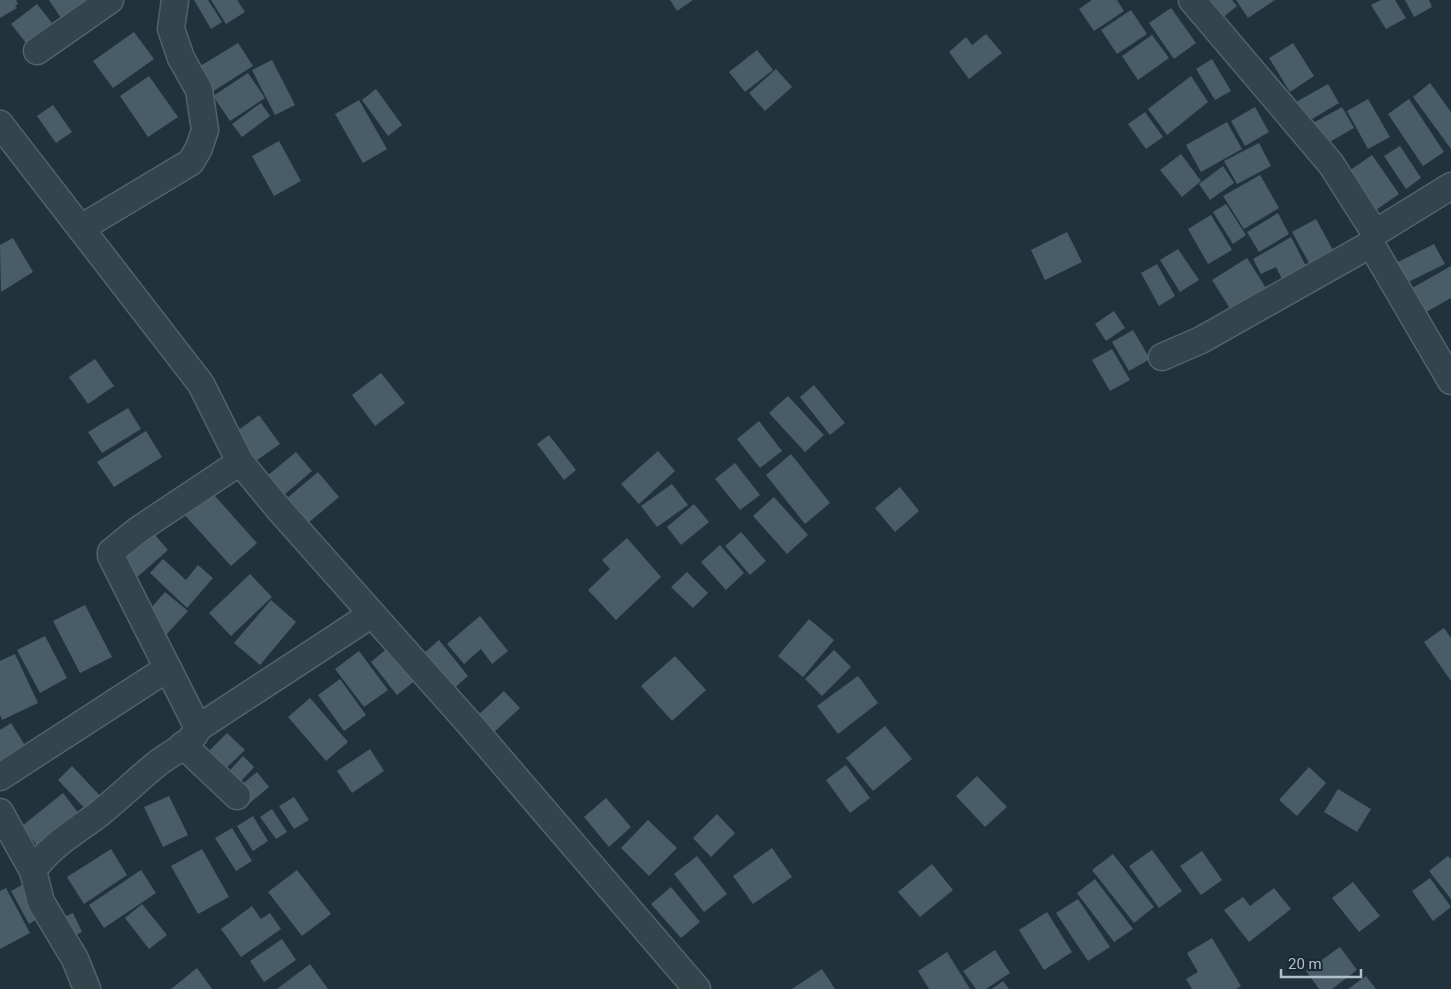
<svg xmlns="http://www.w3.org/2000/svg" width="1451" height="989" font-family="Roboto,sans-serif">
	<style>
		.building { fill: #495d68 }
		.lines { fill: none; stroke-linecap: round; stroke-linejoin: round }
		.minor-casing { stroke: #53626a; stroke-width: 29 }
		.minor { stroke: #34444c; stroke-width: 26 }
	</style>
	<rect width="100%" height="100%" fill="#21323c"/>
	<g class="building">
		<polygon points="0,0 16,0 18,4 15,6 17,8 0,18"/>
		<polygon points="49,0 88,0 61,18"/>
		<polygon points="194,0 208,0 222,22 211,29"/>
		<polygon points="211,0 237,0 245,12 226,24"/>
		<polygon points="670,0 693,0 677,11"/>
		<polygon points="1092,0 1117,0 1124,11 1094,31 1079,9"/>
		<polygon points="1206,0 1232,0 1237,6 1221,19"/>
		<polygon points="1236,0 1275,0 1248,18"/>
		<polygon points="1381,0 1395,0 1406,18 1386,29 1371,5"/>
		<polygon points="1405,0 1429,0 1432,7 1414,17"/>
		<polygon points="37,4 52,23 26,43 11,24"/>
		<polygon points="1171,8 1196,43 1174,59 1149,23"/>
		<polygon points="1131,10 1147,34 1117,54 1101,30"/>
		<polygon points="134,32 154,59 113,88 93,61"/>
		<polygon points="986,34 1002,53 969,79 949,52 966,37 972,45"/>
		<polygon points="1152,35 1169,58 1138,80 1122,56"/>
		<polygon points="238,43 253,66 212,92 197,68"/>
		<polygon points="1293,43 1314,76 1290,92 1269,58"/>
		<polygon points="757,50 773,70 745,92 729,72"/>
		<polygon points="1212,59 1231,91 1215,100 1196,69"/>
		<polygon points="272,60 295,105 275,115 252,70"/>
		<polygon points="776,69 792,87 765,111 749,93"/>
		<polygon points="248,73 265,98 230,121 213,96"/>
		<polygon points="149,76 178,117 148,137 120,96"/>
		<polygon points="1191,76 1208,102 1167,135 1148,109"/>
		<polygon points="1430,83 1451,112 1451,149 1413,97"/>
		<polygon points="1328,84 1339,103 1307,122 1296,102"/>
		<polygon points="376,89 402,125 388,136 362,100"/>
		<polygon points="1368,99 1390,137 1368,149 1347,111"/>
		<polygon points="1409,99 1444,152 1423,166 1388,114"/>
		<polygon points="359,100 387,149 363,163 335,114"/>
		<polygon points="261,103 270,116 242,137 232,124"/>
		<polygon points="53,105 72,132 56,143 37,116"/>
		<polygon points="1255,107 1269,132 1245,146 1231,121"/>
		<polygon points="1342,107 1354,128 1319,148 1306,127"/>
		<polygon points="1145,112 1163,137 1146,149 1128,124"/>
		<polygon points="1227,122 1242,149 1201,172 1186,145"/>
		<polygon points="279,141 301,181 274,196 252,156"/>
		<polygon points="1259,143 1271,166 1237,184 1224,161"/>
		<polygon points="1400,146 1421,178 1406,189 1384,156"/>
		<polygon points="1181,154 1201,181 1182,197 1160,170"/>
		<polygon points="1372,155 1399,194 1376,210 1349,171"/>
		<polygon points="1223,166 1234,183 1210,200 1199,184"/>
		<polygon points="1260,175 1279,208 1244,229 1223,196"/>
		<polygon points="1226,204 1246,235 1233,244 1213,212"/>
		<polygon points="1278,213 1289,234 1259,252 1247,232"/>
		<polygon points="1211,215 1232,250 1208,264 1188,229"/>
		<polygon points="1316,219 1334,252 1310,265 1292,232"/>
		<polygon points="1067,232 1082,262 1045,280 1031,250"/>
		<polygon points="1291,237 1306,266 1282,279 1276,267 1261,274 1253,259"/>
		<polygon points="13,238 33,272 1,292 0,245"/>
		<polygon points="1434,244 1445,264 1402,285 1392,265"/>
		<polygon points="1178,249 1199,280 1180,292 1160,260"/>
		<polygon points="1247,258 1266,288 1231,310 1212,280"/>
		<polygon points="1157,264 1175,296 1159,306 1141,273"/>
		<polygon points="1451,266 1451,298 1421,315 1407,291"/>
		<polygon points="1114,311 1125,328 1106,341 1095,324"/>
		<polygon points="1133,330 1150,359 1129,371 1112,342"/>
		<polygon points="1112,349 1130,380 1110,391 1092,360"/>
		<polygon points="95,359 114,386 88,404 69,377"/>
		<polygon points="381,373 405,403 375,426 352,395"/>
		<polygon points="814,385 845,423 830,435 800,397"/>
		<polygon points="788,396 824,435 805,452 769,413"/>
		<polygon points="128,408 141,429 102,453 88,432"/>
		<polygon points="259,415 280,444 253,463 233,434"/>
		<polygon points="759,421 782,451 760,468 737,439"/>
		<polygon points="146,431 162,457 114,487 97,462"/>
		<polygon points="549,435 576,470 564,480 537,444"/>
		<polygon points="658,451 675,471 639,504 621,484"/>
		<polygon points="296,452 312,471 277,501 261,481"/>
		<polygon points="791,454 830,503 805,524 766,475"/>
		<polygon points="735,463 760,495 740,510 715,479"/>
		<polygon points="318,472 339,497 301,529 280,504"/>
		<polygon points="672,484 688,505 657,527 641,506"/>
		<polygon points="207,487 257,543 231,566 181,511"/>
		<polygon points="900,487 919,511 895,532 875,508"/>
		<polygon points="774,497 808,535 787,554 753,516"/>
		<polygon points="694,504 709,522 681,545 667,527"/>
		<polygon points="149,528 168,550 135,579 116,556"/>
		<polygon points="741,532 766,561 750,575 725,546"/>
		<polygon points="627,538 661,577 616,620 588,590 610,569 602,560"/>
		<polygon points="720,545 744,573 726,590 701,562"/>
		<polygon points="163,559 186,580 198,565 213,578 187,608 150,573"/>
		<polygon points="687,572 708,593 693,608 671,587"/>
		<polygon points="250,574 272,597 231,636 209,613"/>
		<polygon points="165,592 188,611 166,635 144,616"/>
		<polygon points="271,600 296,622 260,665 234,643"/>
		<polygon points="85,605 112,657 80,673 53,621"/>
		<polygon points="480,616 508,651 492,664 481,649 464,664 447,644"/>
		<polygon points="809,619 834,640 803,677 778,656"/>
		<polygon points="1444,628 1451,638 1451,681 1424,642"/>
		<polygon points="45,636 67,678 40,693 17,650"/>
		<polygon points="439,640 468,676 451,691 422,655"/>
		<polygon points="390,646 417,679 397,695 371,662"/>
		<polygon points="834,650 851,667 822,696 805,679"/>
		<polygon points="359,651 388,690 364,707 335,669"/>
		<polygon points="15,654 38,703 2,720 0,715 0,661"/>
		<polygon points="675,656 706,690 672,721 641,686"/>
		<polygon points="858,676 878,703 838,734 817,706"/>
		<polygon points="340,679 366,715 344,731 318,695"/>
		<polygon points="504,691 520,708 492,734 476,717"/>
		<polygon points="310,698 348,742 326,761 288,717"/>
		<polygon points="11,723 26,747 0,762 0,730"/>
		<polygon points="885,726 912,759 873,791 846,758"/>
		<polygon points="227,733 245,750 220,774 203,757"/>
		<polygon points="370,749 384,771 352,793 337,771"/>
		<polygon points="243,756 254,767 232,791 221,780"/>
		<polygon points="846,765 870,798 850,813 826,780"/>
		<polygon points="72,766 104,800 90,814 58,780"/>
		<polygon points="1309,767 1326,783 1297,816 1279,800"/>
		<polygon points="257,772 269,787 246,806 234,791"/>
		<polygon points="977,776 1007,807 985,827 956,796"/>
		<polygon points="1338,789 1371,809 1357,832 1324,812"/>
		<polygon points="63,793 83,819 42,852 22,826"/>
		<polygon points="169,796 188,835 163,847 144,807"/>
		<polygon points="294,797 309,820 294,829 279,806"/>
		<polygon points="606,798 631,827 609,847 584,817"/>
		<polygon points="272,809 287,832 276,839 260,817"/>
		<polygon points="717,814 735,833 711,857 693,838"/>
		<polygon points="253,816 268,841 253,851 237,826"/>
		<polygon points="648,820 677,848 649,876 621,848"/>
		<polygon points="232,828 252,861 236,871 215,838"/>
		<polygon points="772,848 792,877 753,904 733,876"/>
		<polygon points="111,849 127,875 84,904 67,877"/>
		<polygon points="202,849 229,897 198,914 171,866"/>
		<polygon points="1152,850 1182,891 1159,908 1129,866"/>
		<polygon points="1202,851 1222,880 1201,895 1180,866"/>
		<polygon points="1113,854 1154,907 1134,923 1092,870"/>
		<polygon points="697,856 727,894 704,912 674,874"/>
		<polygon points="1448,856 1451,859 1451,899 1429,871"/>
		<polygon points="932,864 953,890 920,917 898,892"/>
		<polygon points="141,870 156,893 104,928 89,905"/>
		<polygon points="297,870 331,914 302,936 268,892"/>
		<polygon points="1430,878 1451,907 1433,921 1412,891"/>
		<polygon points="1095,879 1133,929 1114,942 1077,893"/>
		<polygon points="27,882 45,914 29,924 11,891"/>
		<polygon points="1353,882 1380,916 1359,932 1332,898"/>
		<polygon points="671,887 700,922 681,938 651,904"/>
		<polygon points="6,888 30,933 0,949 0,891"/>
		<polygon points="1274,888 1291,909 1249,942 1224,910 1243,897 1250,906"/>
		<polygon points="1078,899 1110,947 1088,961 1056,913"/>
		<polygon points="142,904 167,935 149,949 125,918"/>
		<polygon points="252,906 261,919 270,913 281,929 241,957 221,929"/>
		<polygon points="1047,912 1072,952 1044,970 1019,930"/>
		<polygon points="73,913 82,932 66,940 57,920"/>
		<polygon points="1212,938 1241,986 1236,989 1192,989 1186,979 1198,972 1187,953"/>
		<polygon points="282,939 296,960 264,982 250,961"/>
		<polygon points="1340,947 1357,970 1332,989 1319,989 1306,971"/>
		<polygon points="995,950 1010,973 986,989 976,989 963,971"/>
		<polygon points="947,952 970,989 929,989 918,971"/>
		<polygon points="310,964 328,989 277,989"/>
		<polygon points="197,968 212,989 171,989"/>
		<polygon points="822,969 835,989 792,989"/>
		<polygon points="1366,976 1376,989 1348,989"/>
		<polygon points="1003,981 1009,989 992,989"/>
	</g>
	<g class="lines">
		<g class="minor-casing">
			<g id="minor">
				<polyline points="1192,0 1331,164 1375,233"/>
				<polyline points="37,51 110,0"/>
				<polyline points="0,124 201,384 240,462 278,508 468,722 697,989"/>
				<polyline points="1451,186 1375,233 1371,244 1451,381"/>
				<polyline points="81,228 191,162 199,148 205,130 199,90 181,58 171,29 175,0"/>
				<polyline points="1162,357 1201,340 1371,244"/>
				<polyline points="198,728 372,614"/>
				<polyline points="183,745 237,796"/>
				<polyline points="0,777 168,668"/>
				<polyline points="0,812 33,871 41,902 75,959 87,989"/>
				<path d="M33,871C49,846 77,831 100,813C120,797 138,779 158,763C172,752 191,745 198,728L111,556V552L138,530L240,462"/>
			</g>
		</g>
		<use href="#minor" class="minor"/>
	</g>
	<path d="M1281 969v8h80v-8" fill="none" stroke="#b0bfc8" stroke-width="2.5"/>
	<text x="1288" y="969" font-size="15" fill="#b0bfc8" stroke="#1a2831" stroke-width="4" paint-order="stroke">20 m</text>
</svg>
